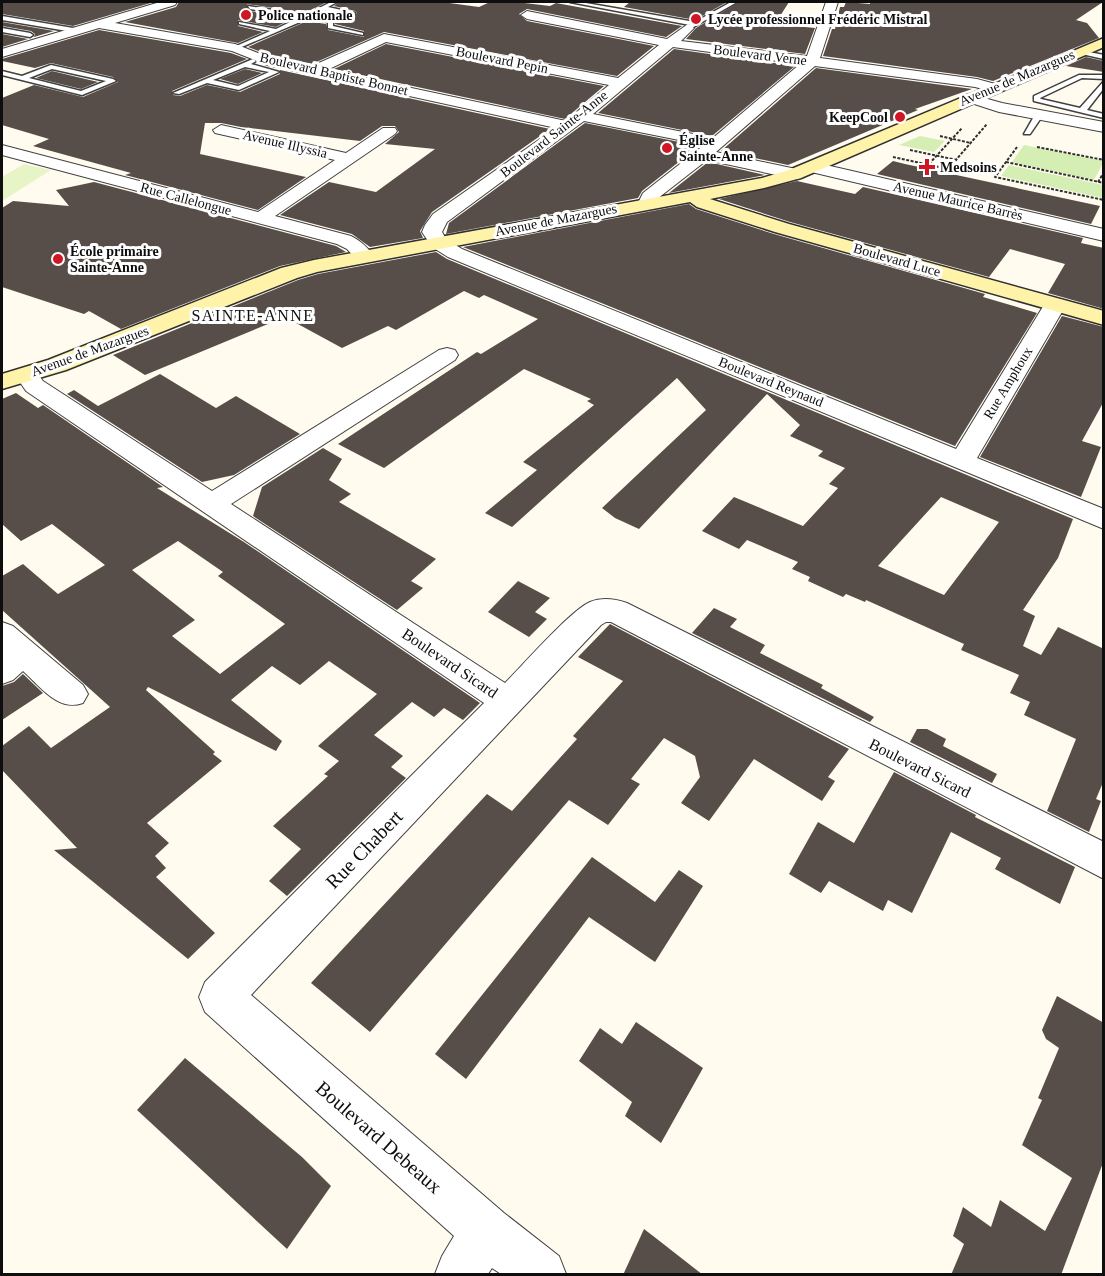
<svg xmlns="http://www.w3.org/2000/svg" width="1105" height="1276" font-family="'Times New Roman',serif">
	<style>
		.green { fill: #d4eeb3 }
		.pitch { fill: #e6f4c6 }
		.building { fill: #584e49; fill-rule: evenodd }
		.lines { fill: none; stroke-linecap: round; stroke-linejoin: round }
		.lane-casing { stroke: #414141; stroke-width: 3 }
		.street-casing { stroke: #414141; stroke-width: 2 }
		.secondary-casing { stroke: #303030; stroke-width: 3 }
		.path { stroke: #303030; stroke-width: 2; stroke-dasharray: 3 1.5; stroke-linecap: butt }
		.lane { fill: #fff; fill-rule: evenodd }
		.street { fill: #fff; fill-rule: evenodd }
		.secondary { fill: #fff3aa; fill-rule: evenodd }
		.poi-dot { fill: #ce1624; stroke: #fff; stroke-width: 2 }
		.labels { text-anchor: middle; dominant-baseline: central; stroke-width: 6; stroke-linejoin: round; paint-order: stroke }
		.far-poi-label { font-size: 14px; font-weight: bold; fill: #0e0e0e; stroke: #fff; text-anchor: start }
		.far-street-label { font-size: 14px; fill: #0e0e0e; stroke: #fff }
		.far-quarter-label { font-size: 16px; letter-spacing: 1.5px; fill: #0e0e0e; stroke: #fff }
		.street-label { font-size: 16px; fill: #0e0e0e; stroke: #fff }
		.near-street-label { font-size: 20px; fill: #0e0e0e; stroke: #fff }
	</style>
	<rect width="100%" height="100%" fill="#fffbef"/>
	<g class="green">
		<polygon points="920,136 945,141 934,152 899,145"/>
		<polygon points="1024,145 1103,161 1103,163 1094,180 1012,162"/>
		<polygon points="1009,165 1103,185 1103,198 1001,176"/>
	</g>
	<polygon class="pitch" points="24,164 51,170 2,201 2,177"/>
	<g class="building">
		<polygon points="2,2 154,2 73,26 2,14"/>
		<polygon points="179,2 327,2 305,13 247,4 250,11 293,18 276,27 238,20 238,26 263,32 238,43 125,22 176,7"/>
		<polygon points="339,2 442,2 479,7 490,2 516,2 550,6 556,3 682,26 666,37 527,9 519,14 527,21 654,46 617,76 384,32 312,64 272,56 248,47 307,21 326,24 328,30 364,37 364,31 335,24 333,18 319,15 323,12 352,17 357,13 355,11 334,6"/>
		<polygon points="630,2 727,2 695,20 624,7"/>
		<polygon points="739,2 789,2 775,24 815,28 805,54 686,39 696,28"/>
		<polygon points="846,2 870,4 870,2 1103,2 1076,20 1087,23 1099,38 993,81 977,77 823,56 832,29 835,29 840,7 844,7"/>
		<polygon points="2,22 54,31 34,37 35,34 31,31 2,26"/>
		<polygon points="99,30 231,53 247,59 172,91 173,95 180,96 207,85 240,92 280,74 280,70 550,129 432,212 420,231 423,238 370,247 352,234 280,215 329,182 376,192 435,149 385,144 399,132 395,126 382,126 360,141 241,127 221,123 205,123 200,154 306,177 258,210 125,175 131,173 33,146 49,139 2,125 2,98 34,85 83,97 118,82 113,77 51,63 35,68 2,61 2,59"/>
		<polygon points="2,34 28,39 2,47"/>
		<polygon points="386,44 604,86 565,119 334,69"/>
		<polygon points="674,49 795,66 712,136 598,113"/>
		<polygon points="1086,57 1104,61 1104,72 1066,66"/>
		<polygon points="816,68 972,89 915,109 918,110 788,165 721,151"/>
		<polygon points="245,69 262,73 238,84 220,79"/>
		<polygon points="52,71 98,82 81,89 36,78"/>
		<polygon points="585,123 699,146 642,191 638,198 446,234 449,223"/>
		<polygon points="893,161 905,164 1100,206 1091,224 877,174"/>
		<polygon points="708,162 765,175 669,193"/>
		<polygon points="797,181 855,194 863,187 1083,238 1081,243 1104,248 1104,309 1048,293 1065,264 1010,249 989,277 790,222 719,199"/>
		<polygon points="94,182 336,246 346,252 280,266 121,329 89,311 84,314 2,287 2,208 13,201 69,206 56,190"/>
		<polygon points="689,204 696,209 774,234 985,294 983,297 1037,313 955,446 463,247"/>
		<path d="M436,252L447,259L1073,519L1058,558L1023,610L1035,616L1023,646L1041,655L1058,627L1104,649V780L1096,799L1101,801L1089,832L1047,811L1076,739L1024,715L1030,702L1010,693L1019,675L961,650L964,644L866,600L865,602L846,594L843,597L808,581L810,577L792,569L798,562L747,540L739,549L702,531L734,497L803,526L838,488L829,484L845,468L818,456L823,451L790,436L800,425L767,394L639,529L615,518L602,508L706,410L677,378L512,527L485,513L537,470L523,462L594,405L587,401L591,399L524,369L384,468L338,444L477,352L481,354L538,319L484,295L479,298L464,291L396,330L388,326L342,348L285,317L145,375L113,355L298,280L318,274ZM941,497L999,522L944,595L878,566Z"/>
		<polygon points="1062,316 1104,327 1104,401 1082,441 1101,447 1081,497 980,457"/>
		<polygon points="160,374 216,408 236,396 300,434 234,475 202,482 67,394 74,390 98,406"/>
		<path d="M16,393L38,408L43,405L163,487L157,488L244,542L480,703L463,720L444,708L434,717L412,702L374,735L403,756L391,767L406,778L287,896L269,881L301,849L273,826L328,776L324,774L339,761L318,746L377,694L329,661L300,685L272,666L231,700L282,741L276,751L148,687L146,690L215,752L213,754L222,761L147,823L169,843L155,856L166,868L156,877L215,933L188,959L54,850L77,848L2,770V746L29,726L51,748L110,707L2,610V576L23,564L58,594L105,565L52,524L21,541L2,524V399ZM178,541L223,572L218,576L285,624L220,674L172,636L195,620L132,570Z"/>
		<polygon points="323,448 342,459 329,480 351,494 339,502 436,559 411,581 423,588 397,610 253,516 262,487"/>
		<polygon points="518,581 550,598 535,612 547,619 529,637 488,612"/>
		<polygon points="714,608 737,619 730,627 765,645 760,653 823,685 821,688 874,717 870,722 692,633"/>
		<polygon points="610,624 849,749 828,777 835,781 822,801 754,759 709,821 681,803 700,777 695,756 664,738 631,779 640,784 608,825 569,800 370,1032 311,983 487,794 512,811 577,739 573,736 623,681 578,657"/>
		<polygon points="23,674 43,693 2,720 2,686 14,682"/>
		<polygon points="917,729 927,729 946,739 943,746 997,774 992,783 910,742"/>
		<polygon points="894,772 976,815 975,817 1075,867 1060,904 995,869 1001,858 951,832 912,913 888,900 883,911 829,881 821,893 789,874 818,822 854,843"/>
		<polygon points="592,857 655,902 679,870 703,886 655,962 589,917 466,1079 435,1054"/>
		<polygon points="1057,996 1104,1023 1104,1160 1061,1275 951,1275 964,1244 953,1236 963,1207 991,1227 1000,1200 1045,1231 1072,1178 1022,1145 1042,1100 1038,1098 1059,1048 1046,1039 1042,1030"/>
		<polygon points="636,1022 703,1068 661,1143 625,1116 632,1102 579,1061 600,1028 622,1044"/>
		<polygon points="185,1058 302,1157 331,1186 287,1249 137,1110"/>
		<polygon points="644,1229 657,1239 703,1275 623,1275"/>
	</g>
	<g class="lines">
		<g class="lane-casing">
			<g id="lane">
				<polygon points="331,2 337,2 328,7 355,13 352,15 323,10 312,16 333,20 333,26 363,33 363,35 328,28 328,22 307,19 237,49 232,48 270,31 239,24 239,22 276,29 300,17 250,9 248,6 305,15"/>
				<polygon points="570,2 580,2 695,22 731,2 737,2 690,29 687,27 690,25"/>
				<polygon points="2,16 79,29 82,31 79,33 2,20"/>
				<polygon points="2,28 30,33 33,35 30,37 2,32"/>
				<polygon points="1079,50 1104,55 1104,59 1077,53"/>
				<path d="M253,59L256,61L251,64L279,72L239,90L207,83L179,94L173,93ZM245,67L269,72L238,86L213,80Z"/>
				<path d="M51,65L113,79L116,81L82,95L2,75V71L22,76ZM52,69L106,81L81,91L29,78Z"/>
				<polygon points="1079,75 1104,75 1104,79 1082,78 1040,98 1041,99 1080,108 1104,81 1104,88 1087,110 1104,114 1104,118 1034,101 1034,96"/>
				<polygon points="1036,113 1043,115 1030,134 1024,134"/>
			</g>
		</g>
		<g class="street-casing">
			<g id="street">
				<path d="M160,2H177L175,5L115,23L235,44L271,58L312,66L384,34L618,78L659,45L527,19L521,15L527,11L667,39L688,24L694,28L681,41L807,56L826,2H838L820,58L977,79L999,85L1001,88L994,92L975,87L815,66L716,152L801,170L804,174L801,178L795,179L707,160L657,199L653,207H641L638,203L643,193L704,145L584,121L447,222L442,232L446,239L462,249L956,449L1047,300L1055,299L1063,300L1066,305L977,458L1104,509V529L448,257L432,247L422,232L425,225L433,214L556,128L267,65L232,51L99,28L2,57V49ZM386,42L609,85L566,121L327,70ZM673,47L800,64L713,138L593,114Z"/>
				<polygon points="970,94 1002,103 1104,122 1104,132 999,112 965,101 963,98 965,95"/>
				<path d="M221,125L346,153L383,128H395L397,131L395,134L275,216L351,236C361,241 368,248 375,257L372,261H358L347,249L337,244L2,155V145L258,212L335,160L215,133L213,130Z"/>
				<polygon points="813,162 1104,229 1104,241 807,171 804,167 807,163"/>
				<path d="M447,348L455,350L458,355L455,360L231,504L505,683C523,665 570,611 590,602C602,597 615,599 627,603L1104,842V879L611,622H606L601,625L251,995L504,1213L559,1256L566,1274H501L492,1268L488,1274H435L442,1256L454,1236L205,1012L199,997L205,982L484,703L26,391L15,375L19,370L27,368L35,370L43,381L212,491L439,350Z"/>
				<path d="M2,622L13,626L83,685L88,694L83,703C58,712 41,687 23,671L13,680L2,684Z"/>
			</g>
		</g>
		<g class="secondary-casing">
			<polygon id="secondary" points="1104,38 1104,47 801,178 764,188 710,199 789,224 1104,311 1104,325 775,232 697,207 690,202 317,272 297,278 66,370 2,389 2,374 48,360 281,268 314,260 762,178 789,170"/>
		</g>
		<g class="path">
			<polyline points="940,136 971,143"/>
			<polyline points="1017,147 995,177 1104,200"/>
			<polyline points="1037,147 1104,160"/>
			<polyline points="910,150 957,160"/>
			<polyline points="893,157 948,169 953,164 958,165"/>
			<polyline points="955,161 987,124"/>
			<polyline points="1006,162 1104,183"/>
			<polyline points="929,164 962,128"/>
			<polyline points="1098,182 1104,172"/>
		</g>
		<use href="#lane" class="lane"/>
		<use href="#street" class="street"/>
		<use href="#secondary" class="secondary"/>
	</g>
	<g class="poi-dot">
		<circle cx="246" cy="15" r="6"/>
		<circle cx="696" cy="19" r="6"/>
		<circle cx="900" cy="117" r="6"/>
		<circle cx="667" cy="148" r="6"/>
		<path d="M924 158h6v6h6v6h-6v6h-6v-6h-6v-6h6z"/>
		<circle cx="58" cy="259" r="6"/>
	</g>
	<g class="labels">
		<g class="far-poi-label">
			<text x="258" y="15">Police nationale</text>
			<text x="708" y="19">Lycée professionnel Frédéric Mistral</text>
			<text x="888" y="117" text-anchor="end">KeepCool</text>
			<text x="679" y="140">Église<tspan x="679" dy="16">Sainte-Anne</tspan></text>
			<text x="940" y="167">Medsoins</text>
			<text x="70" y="251">École primaire<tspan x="70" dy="16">Sainte-Anne</tspan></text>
		</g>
		<g class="far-street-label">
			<text transform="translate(760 55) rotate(7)">Boulevard Verne</text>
			<text transform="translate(502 60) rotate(11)">Boulevard Pepin</text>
			<text transform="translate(334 74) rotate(13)">Boulevard Baptiste Bonnet</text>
			<text transform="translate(1017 78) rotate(-23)">Avenue de Mazargues</text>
			<text transform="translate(554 134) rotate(-38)">Boulevard Sainte-Anne</text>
			<text transform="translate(285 144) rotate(13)">Avenue Illyssia</text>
			<text transform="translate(186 199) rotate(15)">Rue Callelongue</text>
			<text transform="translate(958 201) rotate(13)">Avenue Maurice Barrès</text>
			<text transform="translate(556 220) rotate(-11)">Avenue de Mazargues</text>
			<text transform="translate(897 260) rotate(16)">Boulevard Luce</text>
			<text transform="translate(90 351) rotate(-20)">Avenue de Mazargues</text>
			<text transform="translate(771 382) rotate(22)">Boulevard Reynaud</text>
			<text transform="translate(1008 383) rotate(-59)">Rue Amphoux</text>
		</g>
		<g class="far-quarter-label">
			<text x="253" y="315">SAINTE-ANNE</text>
		</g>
		<g class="street-label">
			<text transform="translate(450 663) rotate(34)">Boulevard Sicard</text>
			<text transform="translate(920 768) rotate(27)">Boulevard Sicard</text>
		</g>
		<g class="near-street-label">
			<text transform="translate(364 849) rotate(-46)">Rue Chabert</text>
			<text transform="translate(379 1137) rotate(41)">Boulevard Debeaux</text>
		</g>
	</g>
	<rect width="1105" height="1276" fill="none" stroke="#0e0e0e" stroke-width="6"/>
</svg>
